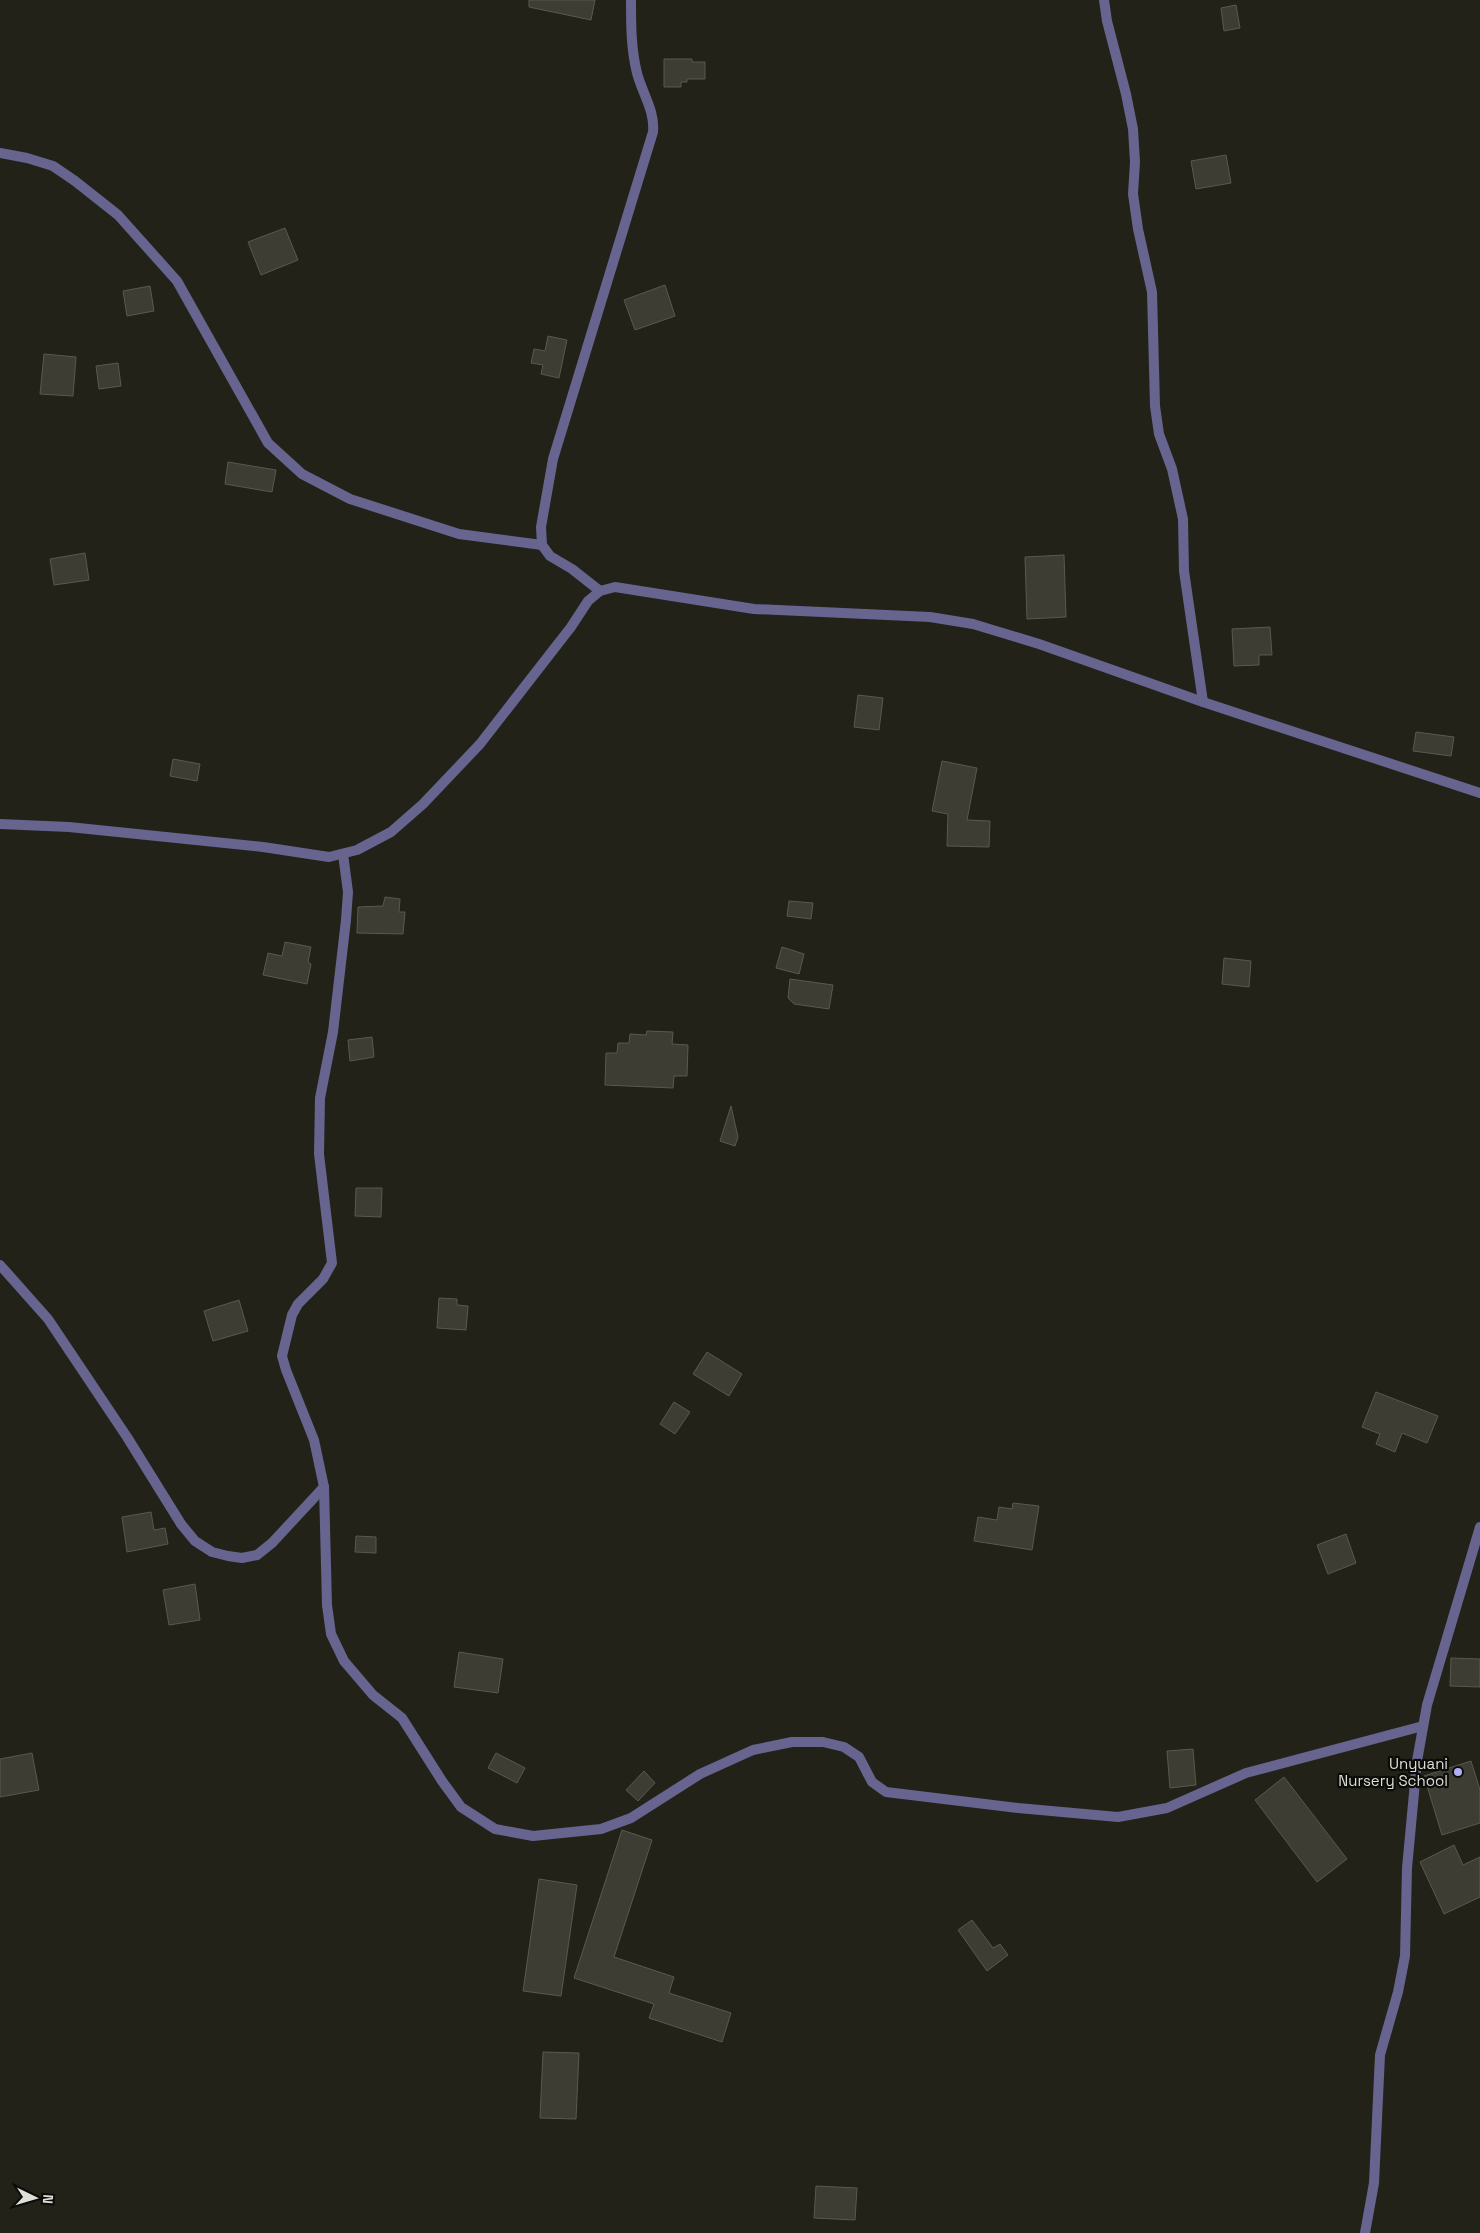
<svg xmlns="http://www.w3.org/2000/svg" width="1480" height="2233" font-family="'Space Grotesk',sans-serif">
	<style>
		.building { fill: #3d3d33; stroke: #5a594e }
		.lines { fill: none; stroke-linecap: round; stroke-linejoin: round }
		.minor { stroke: #676490; stroke-width: 10 }
		.poi-dot { fill: #b3adf9; stroke: #0b0b07; stroke-width: 2 }
		.labels { text-anchor: middle; dominant-baseline: central; stroke-width: 4.5; stroke-linejoin: round; paint-order: stroke }
		.poi-label { font-size: 15px; fill: #dfdfd9; stroke: #0b0b07; text-anchor: end }
	</style>
	<rect width="100%" height="100%" fill="#222218"/>
	<g class="building">
		<polygon points="529,0 595,0 591,20 529,7"/>
		<polygon points="1236,5 1240,28 1224,31 1221,8"/>
		<polygon points="664,59 692,59 692,62 705,62 705,79 687,79 687,82 681,82 681,87 664,87"/>
		<polygon points="1226,155 1231,183 1196,189 1191,161"/>
		<polygon points="285,228 298,260 261,275 248,242"/>
		<polygon points="665,285 675,316 635,330 624,300"/>
		<polygon points="150,286 154,311 127,316 123,291"/>
		<polygon points="548,336 567,340 559,378 541,374 543,365 531,363 534,349 545,351"/>
		<polygon points="44,354 76,357 73,396 40,394"/>
		<polygon points="118,363 121,386 99,389 96,366"/>
		<polygon points="228,462 276,470 272,492 225,484"/>
		<polygon points="85,553 89,580 54,585 50,559"/>
		<polygon points="1064,555 1066,617 1027,619 1025,557"/>
		<polygon points="1270,627 1272,655 1259,655 1259,665 1234,666 1232,629"/>
		<polygon points="858,695 883,698 879,730 854,727"/>
		<polygon points="1416,732 1454,737 1451,756 1413,751"/>
		<polygon points="173,759 200,764 197,781 170,776"/>
		<polygon points="942,761 977,768 967,820 990,821 989,847 947,846 948,814 932,811"/>
		<polygon points="385,897 400,899 399,912 405,912 403,934 357,933 358,907 383,906"/>
		<polygon points="789,901 813,903 811,919 787,916"/>
		<polygon points="285,942 311,947 308,962 311,964 307,984 263,975 268,953 282,956"/>
		<polygon points="782,947 804,954 799,974 776,968"/>
		<polygon points="1224,958 1251,961 1249,987 1222,984"/>
		<polygon points="790,979 833,985 829,1009 794,1004 788,998"/>
		<polygon points="647,1031 673,1032 672,1044 688,1045 687,1076 674,1076 673,1088 605,1085 606,1053 617,1053 618,1043 629,1043 630,1034 646,1035"/>
		<polygon points="372,1037 374,1057 350,1061 348,1040"/>
		<polygon points="731,1106 738,1137 735,1146 720,1141"/>
		<polygon points="356,1188 382,1188 381,1217 355,1216"/>
		<polygon points="439,1298 457,1299 457,1305 468,1306 466,1330 437,1328"/>
		<polygon points="239,1300 248,1331 213,1341 204,1311"/>
		<polygon points="707,1352 742,1374 729,1396 693,1374"/>
		<polygon points="1376,1392 1438,1416 1427,1443 1402,1433 1395,1452 1376,1444 1380,1434 1362,1427"/>
		<polygon points="674,1402 690,1412 675,1434 660,1424"/>
		<polygon points="1013,1503 1039,1506 1032,1550 974,1541 978,1517 997,1520 999,1507 1012,1509"/>
		<polygon points="151,1512 154,1530 165,1528 168,1544 127,1552 122,1517"/>
		<polygon points="1346,1534 1356,1563 1328,1574 1317,1545"/>
		<polygon points="356,1536 376,1537 376,1553 355,1552"/>
		<polygon points="195,1584 200,1620 169,1625 163,1590"/>
		<polygon points="459,1652 503,1659 498,1693 454,1687"/>
		<polygon points="1451,1658 1480,1659 1480,1687 1450,1686"/>
		<polygon points="1193,1749 1196,1785 1170,1788 1167,1751"/>
		<polygon points="32,1753 39,1790 0,1797 0,1759"/>
		<polygon points="496,1753 525,1768 517,1783 488,1768"/>
		<polygon points="1471,1761 1480,1790 1480,1823 1442,1835 1424,1776"/>
		<polygon points="644,1771 655,1783 638,1801 626,1790"/>
		<polygon points="1284,1777 1347,1859 1317,1882 1255,1800"/>
		<polygon points="622,1830 652,1840 614,1957 674,1977 669,1993 731,2013 722,2042 649,2018 654,2004 574,1978"/>
		<polygon points="1454,1845 1463,1865 1480,1857 1480,1897 1444,1914 1420,1862"/>
		<polygon points="539,1879 577,1885 561,1996 523,1991"/>
		<polygon points="972,1920 993,1948 1000,1944 1008,1955 987,1971 958,1930"/>
		<polygon points="543,2052 579,2053 576,2119 540,2118"/>
		<polygon points="816,2186 857,2188 855,2220 814,2218"/>
	</g>
	<g class="lines">
		<g class="minor">
			<polyline points="1104,0 1107,21 1126,94 1133,129 1135,162 1133,194 1138,229 1152,292 1155,406 1159,434 1172,469 1183,519 1184,571 1203,702"/>
			<polyline points="0,153 27,158 53,166 75,181 118,215 177,281 268,443 302,474 350,499 459,534 542,545"/>
			<path d="M600,591L572,569L550,556L542,545L541,527L553,459L653,132C655,110 642,93 637,73C631,49 631,25 631,0"/>
			<polyline points="0,824 69,827 263,847 329,857 357,850 391,832 423,804 480,744 571,627 588,601 600,591 615,587 754,609 930,617 973,624 1039,644 1203,702 1480,793"/>
			<polyline points="343,854 348,892 346,920 333,1032 320,1098 319,1154 332,1263 323,1279 298,1304 292,1315 282,1356 286,1370 314,1440 324,1487 327,1605 331,1634 344,1661 373,1695 402,1718 442,1781 461,1807 495,1829 533,1836 601,1829 631,1818 700,1774 753,1750 792,1742 823,1742 844,1747 859,1757 872,1782 886,1792 1018,1808 1118,1817 1167,1808 1246,1773 1423,1726"/>
			<polyline points="0,1265 48,1319 127,1437 181,1524 195,1541 212,1552 228,1556 242,1558 257,1555 272,1543 324,1487"/>
			<polyline points="1365,2233 1374,2183 1380,2055 1398,1992 1405,1956 1407,1868 1417,1761 1427,1705 1480,1527"/>
		</g>
	</g>
	<circle class="poi-dot" cx="1458" cy="1772" r="5"/>
	<g class="labels">
		<g class="poi-label">
			<text x="1448" y="1763">Unyuani<tspan x="1448" dy="17">Nursery School</tspan></text>
		</g>
	</g>
	<g transform="translate(35 2198) rotate(95)" stroke="#0b0b07" stroke-width="4" paint-order="stroke">
	<path d="M0-4L9 19L0 12L-9 19Z" fill="#dfdfd9"/>
	<text y="-8" font-size="14" font-weight="bold" text-anchor="middle" fill="#dfdfd9">N</text>
	</g>
</svg>
